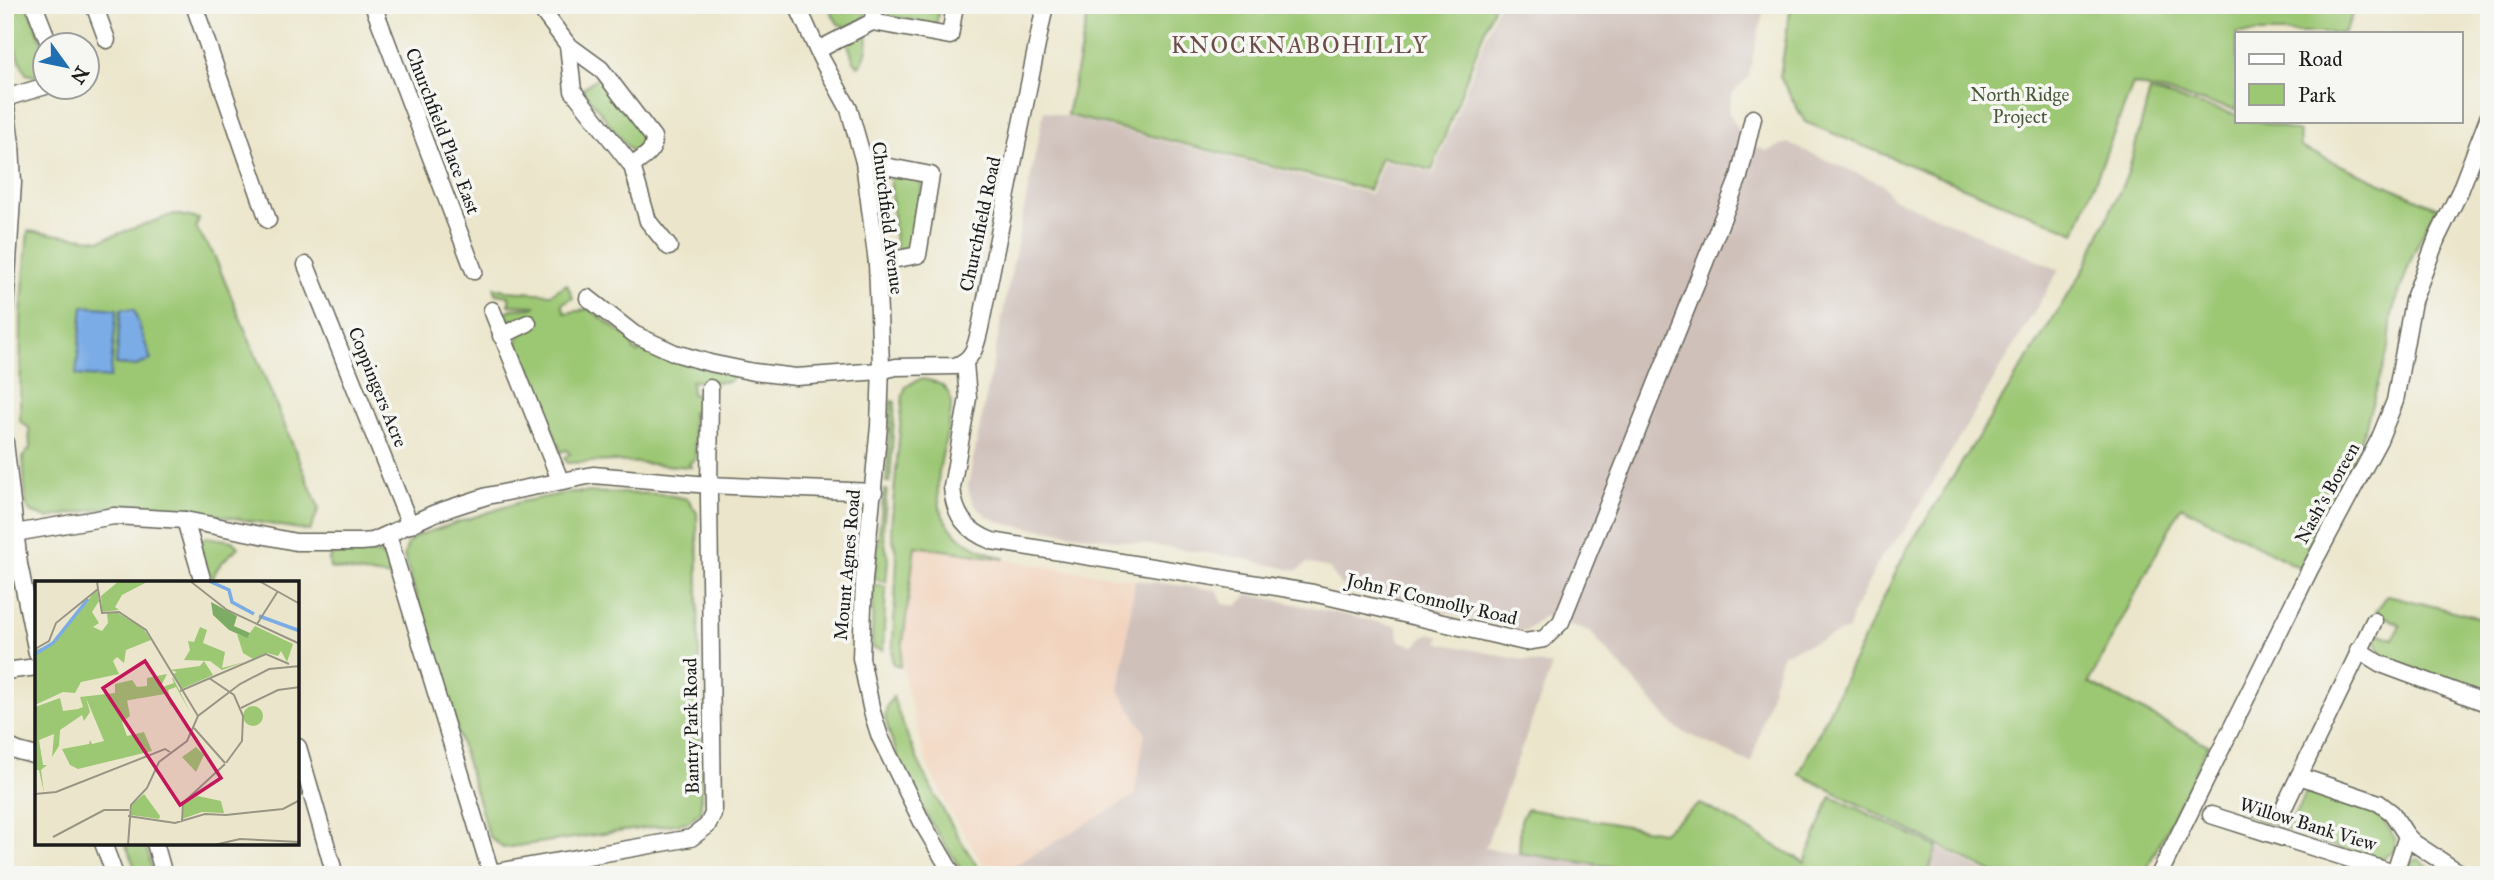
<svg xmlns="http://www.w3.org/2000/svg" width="2494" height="880" font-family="'IM FELL Great Primer',serif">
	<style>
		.built { fill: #f2d4be }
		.industrial { fill: #cfc0ba }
		.green { fill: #9cc773; stroke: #5c7248; stroke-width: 2 }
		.water { fill: #7bace6; stroke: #4c6481; stroke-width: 2 }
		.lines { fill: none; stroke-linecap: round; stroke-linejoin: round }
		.minor-casing { stroke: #646359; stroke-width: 19 }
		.minor { stroke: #fff; stroke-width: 16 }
		.labels { text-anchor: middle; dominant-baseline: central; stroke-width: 7; stroke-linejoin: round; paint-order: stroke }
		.park-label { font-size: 19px; fill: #49583a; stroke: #f6f6f2 }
		.street-label { font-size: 19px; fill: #1c1c1c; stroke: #f6f6f2 }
		.quarter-label { font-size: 23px; letter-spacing: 2px; fill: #6b4c47; stroke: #f6f6f2 }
		.inset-river { fill: none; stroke: #7bace6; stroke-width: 3.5 }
		.inset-road { fill: none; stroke: #989585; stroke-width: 2 }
		.view { fill: #c2185b; fill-opacity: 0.15; stroke: #c2185b; stroke-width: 3.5 }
		.inset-edge { fill: none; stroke: #1c1c1c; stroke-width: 3.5 }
	</style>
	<rect width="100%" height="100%" fill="#f6f6f2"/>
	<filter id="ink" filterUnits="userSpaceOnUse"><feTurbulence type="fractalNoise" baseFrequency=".0143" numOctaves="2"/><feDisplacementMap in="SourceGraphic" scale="14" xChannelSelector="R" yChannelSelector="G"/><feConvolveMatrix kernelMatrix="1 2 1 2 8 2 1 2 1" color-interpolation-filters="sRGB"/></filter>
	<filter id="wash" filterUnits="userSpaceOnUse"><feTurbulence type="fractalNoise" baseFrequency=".00686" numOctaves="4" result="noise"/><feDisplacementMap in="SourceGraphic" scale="28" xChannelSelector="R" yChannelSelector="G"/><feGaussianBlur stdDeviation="1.57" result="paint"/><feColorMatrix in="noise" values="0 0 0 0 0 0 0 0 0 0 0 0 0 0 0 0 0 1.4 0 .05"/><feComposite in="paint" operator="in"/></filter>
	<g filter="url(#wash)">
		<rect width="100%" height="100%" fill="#ebe6cb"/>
		<polygon class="built" points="915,546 1135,580 1119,691 1145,732 1134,796 998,875 990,875 951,812 927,764 901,665"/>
		<g class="industrial">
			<polygon points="1498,5 1765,5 1748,78 1733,93 1728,111 1738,130 1737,140 1767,151 1787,143 1882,184 1891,197 2059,270 1904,531 1881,557 1852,615 1848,630 1782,654 1751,763 1677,729 1590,632 1544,616 1525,632 1340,585 1329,568 1307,563 1297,571 1235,557 1010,525 988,517 973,503 969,492 968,485 1044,111 1371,194 1384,161 1434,173"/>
			<polygon points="1135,580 1217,590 1223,604 1237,606 1248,594 1397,626 1400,641 1415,646 1429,633 1440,636 1438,642 1449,645 1552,666 1485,848 1667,875 998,875 1134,796 1145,732 1119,691"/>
			<polygon points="1937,847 1991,875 1927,875"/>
		</g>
		<g class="green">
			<polygon points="5,5 28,5 45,50 45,71 34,76 26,74 5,28"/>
			<polygon points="827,5 870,5 862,20 847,27 838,24"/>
			<polygon points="885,5 940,5 936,25 890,16 884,9"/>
			<polygon points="1090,5 1494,5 1432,170 1381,157 1369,190 1067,115"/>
			<polygon points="1791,5 2357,5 2344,33 2237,33 2237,110 2133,84 2075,233 1805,122 1780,77"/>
			<path d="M866,32C870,41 866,61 858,66L853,59L847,41Z"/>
			<path d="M598,77L645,137L647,143C643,149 638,153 631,151L582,89Z"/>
			<polygon points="2150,91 2237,115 2237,121 2259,121 2299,132 2300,147 2438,208 2429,220 2412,257 2392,313 2389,347 2365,428 2334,506 2300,568 2181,506 2089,683 2208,745 2144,875 1997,875 1799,774 1906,551 2083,271 2128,173"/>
			<polygon points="890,175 919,180 922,186 911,249 901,252 895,244"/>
			<polygon points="174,214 199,219 196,228 214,255 319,508 310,531 169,507 128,504 47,518 30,512 26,505 23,457 30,448 29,428 20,421 21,315 28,231 101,240"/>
			<path d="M567,284L573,298L562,303L565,313L589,309L634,342L633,349L637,353L645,349L677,361L735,375L729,382L691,381L692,394L704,399V410L692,412L693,433L704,432L705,437L694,439L696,458L689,464L691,467L613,461L567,463L564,458L570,454L566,450L561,452L530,367H524C519,356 515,347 519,335L534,327L530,315L509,321L502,314L512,309L533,308L535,306L509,305V296L496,294L494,287L507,291L551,294Z"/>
			<path d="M920,379C934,380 949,385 951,402C952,410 949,421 948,429C942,457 929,496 947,523C961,544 983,551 1005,559L915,546L900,667L892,663L897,558L891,527L903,395L906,386Z"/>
			<polygon points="891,401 895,402 890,482 886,482"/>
			<polygon points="884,490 887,490 883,531 888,560 886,582 875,579 874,574"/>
			<polygon points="572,492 662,494 688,499 697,513 701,811 688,822 503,848 489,836 404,556 408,543 416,536 520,502"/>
			<path d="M206,537L232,541L238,547C227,559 215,565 212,582H208L198,545Z"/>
			<path d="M371,552C388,557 386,555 394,573L391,577L330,568L329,559L334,554Z"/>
			<polygon points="878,585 886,587 883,650 873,648 872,644 873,588"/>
			<polygon points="2388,595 2489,620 2489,683 2482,694 2383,657 2376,642 2377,633 2393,639 2400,625 2376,611"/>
			<path d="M893,697C914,761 946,820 983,875H965C932,827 899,775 885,717L887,706Z"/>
			<path d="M2307,790L2373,813C2385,821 2398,835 2394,851L2381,860H2372L2245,814L2246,801L2291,822Z"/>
			<path d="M1831,796L1937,847L1927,875H1668L1519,853L1521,820L1527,809L1662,832L1700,804C1737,821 1769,844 1805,862Z"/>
			<polygon points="125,843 145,843 154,875 138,875"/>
			<polygon points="2418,859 2439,875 2403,875 2403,869 2411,862"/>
		</g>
		<g class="water">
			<polygon points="83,306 117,309 110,378 76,375"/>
			<polygon points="121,309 134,310 151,360 136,366 116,364"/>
		</g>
	</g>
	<g filter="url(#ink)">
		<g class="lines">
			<g class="minor-casing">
				<g id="minor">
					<polyline points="34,5 50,46"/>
					<polyline points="94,5 107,40"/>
					<polyline points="194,5 268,220"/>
					<polyline points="373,5 474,271"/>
					<polyline points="538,5 568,45 573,91 632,166 648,221 669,247"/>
					<polyline points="797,5 821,58 849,109 864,162 877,263 881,365 879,426 864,580 861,658 872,712 880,737 923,824 953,875"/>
					<polyline points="872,22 950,36 955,5"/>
					<path d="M568,45L601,69L653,137C657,151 642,158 632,166"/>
					<polyline points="818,50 872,22 876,5"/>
					<polyline points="5,98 46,86"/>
					<polyline points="5,99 11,144 13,183 5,309"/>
					<polyline points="864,162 931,175 918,255 877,263"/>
					<polyline points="306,265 410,525"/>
					<path d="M588,298L634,334L675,353L710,363L754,372L796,377L880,371L896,367L955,366C974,360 976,345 980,328L1045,5"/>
					<polyline points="492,310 560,480"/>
					<polyline points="501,336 528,323"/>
					<path d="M965,363L968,398L952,487C954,515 966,531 992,541L1313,593L1525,642L1544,639L1561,622L1739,177L1753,118"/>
					<polyline points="5,442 19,564 37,653"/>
					<polyline points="185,520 203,582"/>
					<polyline points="15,533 114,516 185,520 296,542 361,542 373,541 435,513 487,496 593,475 709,485 874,492"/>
					<polyline points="388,535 491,873 691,838 707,826 713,814 709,497 710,388"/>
					<polyline points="2358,650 2381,664 2489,704"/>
					<polyline points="5,671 37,667"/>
					<polyline points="5,745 18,751 37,756"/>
					<polyline points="298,747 335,875"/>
					<polyline points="2299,776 2379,803 2392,813 2407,836 2394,875"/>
					<polyline points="2285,805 2374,621"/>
					<polyline points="2211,815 2394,873"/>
					<polyline points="2407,836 2414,843 2458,872 2458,875"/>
					<polyline points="103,843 115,875"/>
					<polyline points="155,843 164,875"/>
					<polyline points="2159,875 2310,569 2379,440 2395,401 2413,301 2437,238 2460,191 2489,116"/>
				</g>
			</g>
			<use href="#minor" class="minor"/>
		</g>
	</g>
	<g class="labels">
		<g class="park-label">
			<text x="2020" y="94">North Ridge<tspan x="2020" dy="22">Project</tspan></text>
		</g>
		<g class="street-label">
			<text transform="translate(443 131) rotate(69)">Churchfield Place East</text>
			<text transform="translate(888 218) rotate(83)">Churchfield Avenue</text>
			<text transform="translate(980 224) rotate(-78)">Churchfield Road</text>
			<text transform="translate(378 387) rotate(68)">Coppingers Acre</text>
			<text transform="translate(2327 493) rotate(-61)">Nash's Boreen</text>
			<text transform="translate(847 565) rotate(-85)">Mount Agnes Road</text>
			<text transform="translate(1432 599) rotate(13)">John F Connolly Road</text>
			<text transform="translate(691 726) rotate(-91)">Bantry Park Road</text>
			<text transform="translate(2308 824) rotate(17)">Willow Bank View</text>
		</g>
		<g class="quarter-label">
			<text x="1300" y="45">KNOCKNABOHILLY</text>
		</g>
	</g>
	<g transform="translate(35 581)">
		<rect width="264" height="264" fill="#ebe6cb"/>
		<path d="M84,0H114L87,14L80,26L84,29L67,31L66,15ZM62,8L64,20L57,31L64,42L58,46L67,50L73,42L72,32H83L108,47L116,59L91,69L89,82L82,76L78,80L84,93L46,101L40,112L28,111L0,124V69L18,63ZM220,45L258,63L252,81L246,70L243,75L232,72L218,78L208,72L202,53L212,56ZM165,46L172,49L168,62L190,71L187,87L209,81L187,89L175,80L149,79L155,69L153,60L159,61ZM169,80L178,94L146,108L138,93L142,91L135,89L165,85ZM132,93L125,107L139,102L137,97H138L155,131L141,106L133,109L137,127L130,113L83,121L92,119L95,135L87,141L92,155L109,151L117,170L43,188L35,184L27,168L54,163L55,159L57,163L69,160L51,117L55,131L49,140L47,134L25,149L24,165L17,176L19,153L4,159L8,184H12L6,189L9,212L4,189H0V126L25,117L28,130L43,128L48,126L45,116L80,112V103L97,99L102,106L112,105V97ZM208 135a10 10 0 1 1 20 0a10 10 0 1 1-20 0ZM161,166L169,174L161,191L147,176ZM109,213L125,235L124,238L96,234L97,224ZM163,215L186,220L189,232L167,231L147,238L149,223Z" fill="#9cc773"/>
		<path d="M176,21L202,35L199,45L215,52L212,57L194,49L178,34Z" fill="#7dac65"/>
		<path class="inset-river" d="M174,0L194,9L197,21L219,33M224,35L265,50M0,73L18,62L53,18"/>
		<path class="inset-road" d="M155,0L192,29L265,63M224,0L265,23M63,8L67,32L84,31L111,49L163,135M222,43L243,10M0,68L14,60L21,42L63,8L62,0M174,97L199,114L208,135L207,160L191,182M145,110L231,73L254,83M206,127L243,109L265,106M159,147L190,182M0,213L21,211L130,168L135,171M191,234L248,228L265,219M93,235L140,242L170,233L191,234M147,240L148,222L190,183M18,256L69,229H94M93,264L96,224L112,207L124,181L152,160L163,135L205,103L234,88L265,85M179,264L205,258L265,261"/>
		<path class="view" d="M110,80L186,197L145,224L68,107Z"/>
		<rect width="264" height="264" class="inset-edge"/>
	</g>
	<rect width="2494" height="880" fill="none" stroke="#f6f6f2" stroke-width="28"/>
	<rect x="2235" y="32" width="228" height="91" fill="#f6f6f2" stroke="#9f9f9c" stroke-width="2"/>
	<rect x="2249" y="54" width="35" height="10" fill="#ffffff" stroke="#9f9f9c" stroke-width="2"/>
	<text x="2298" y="66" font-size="21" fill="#1c1c1c">Road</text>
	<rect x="2249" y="84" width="35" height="21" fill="#9cc773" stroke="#9f9f9c" stroke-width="2"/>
	<text x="2298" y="102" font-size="21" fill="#1c1c1c">Park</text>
	<g transform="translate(66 66) rotate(123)"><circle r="33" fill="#f6f6f2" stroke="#9f9f9c" stroke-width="2"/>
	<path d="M0-5L12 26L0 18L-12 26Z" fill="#1f6fb2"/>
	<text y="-10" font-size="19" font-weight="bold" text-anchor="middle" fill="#1c1c1c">N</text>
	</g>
</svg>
